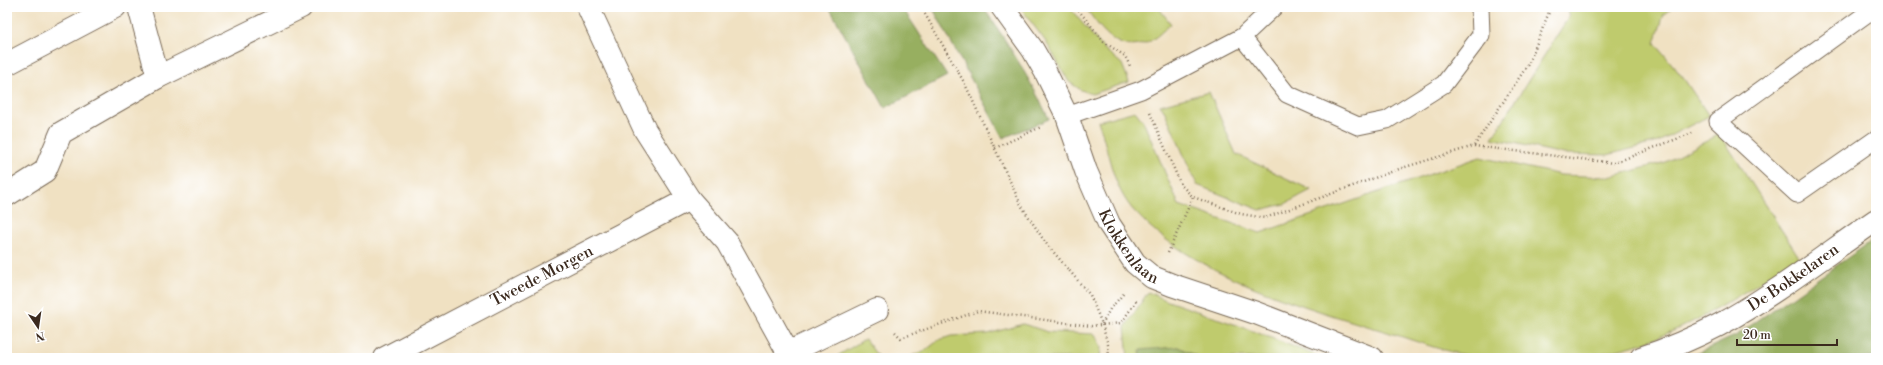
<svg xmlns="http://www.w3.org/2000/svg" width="1883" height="365" font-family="'Libre Bodoni',serif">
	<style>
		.green { fill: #bfcb6d; stroke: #7d7a46 }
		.forest { fill: #97af60; stroke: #696c3f }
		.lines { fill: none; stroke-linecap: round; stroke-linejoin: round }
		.service-casing { stroke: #7a6a57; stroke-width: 19 }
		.minor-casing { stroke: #7a6a57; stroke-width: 24 }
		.path { stroke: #7a6a57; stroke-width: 2.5; stroke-dasharray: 1 3; stroke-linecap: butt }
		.service { stroke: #fff; stroke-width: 17 }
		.minor { stroke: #fff; stroke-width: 22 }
		.labels { text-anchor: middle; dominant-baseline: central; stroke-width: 3; stroke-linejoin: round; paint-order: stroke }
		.street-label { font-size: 16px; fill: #3b2a1e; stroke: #fff }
	</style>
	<rect width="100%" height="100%" fill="#fff"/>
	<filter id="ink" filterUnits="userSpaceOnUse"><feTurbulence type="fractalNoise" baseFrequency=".025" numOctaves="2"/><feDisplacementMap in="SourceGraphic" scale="8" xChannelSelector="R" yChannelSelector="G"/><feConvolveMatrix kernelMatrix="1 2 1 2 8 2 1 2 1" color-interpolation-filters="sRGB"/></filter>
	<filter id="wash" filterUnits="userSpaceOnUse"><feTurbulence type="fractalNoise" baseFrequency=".012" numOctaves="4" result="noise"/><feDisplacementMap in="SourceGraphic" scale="16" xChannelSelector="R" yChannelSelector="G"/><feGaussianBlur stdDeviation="0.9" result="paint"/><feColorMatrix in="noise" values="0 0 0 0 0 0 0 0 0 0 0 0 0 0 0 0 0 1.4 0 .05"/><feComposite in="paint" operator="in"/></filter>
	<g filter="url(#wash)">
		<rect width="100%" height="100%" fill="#f0e1c2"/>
		<g class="green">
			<polygon points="1020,7 1069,7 1104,49 1122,64 1129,82 1092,94 1081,90 1069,82 1046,42"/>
			<path d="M1085,7H1158L1171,24C1163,30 1153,42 1143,44C1115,53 1099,26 1085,7Z"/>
			<polygon points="1569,7 1673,7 1664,14 1655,43 1684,79 1709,116 1658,142 1607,155 1563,154 1492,138 1568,18"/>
			<polygon points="1209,92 1236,154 1311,190 1285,204 1260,210 1197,185 1165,112 1160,105"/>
			<path d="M1135,111L1143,121L1179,205L1260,233L1480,157L1561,175L1609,177L1666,162L1720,134L1799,257C1740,295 1679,338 1608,352C1579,358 1551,358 1522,358C1501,358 1480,358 1460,354C1432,348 1405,337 1377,329C1298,305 1192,274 1135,212C1111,186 1110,153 1098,121Z"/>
			<polygon points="1148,292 1168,301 1245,328 1323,358 1200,358 1178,347 1140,351 1142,358 1128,358 1125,327"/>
			<polygon points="1023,324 1048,332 1095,334 1101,347 1100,358 893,358 909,357 926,350 939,340 951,336 988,334"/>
			<polygon points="865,339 879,358 834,358"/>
		</g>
		<g class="forest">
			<polygon points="829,7 902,7 947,76 885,108"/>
			<path d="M932,7H983C1008,43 1030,79 1049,119L1003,138Z"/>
			<polygon points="1876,238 1876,358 1687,358 1737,335"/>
			<polygon points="1178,347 1200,358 1142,358 1140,350"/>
		</g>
	</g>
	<g filter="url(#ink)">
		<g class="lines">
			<g class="service-casing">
				<g id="service">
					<polyline points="1876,7 1718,121 1797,194 1876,139"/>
					<polyline points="1242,37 1287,94 1358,126 1387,120 1444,84 1481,35 1480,7"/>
					<polyline points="1067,116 1141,90 1242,37 1274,7"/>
				</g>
			</g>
			<g class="minor-casing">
				<g id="minor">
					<polyline points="139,7 158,77"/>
					<polyline points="588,7 645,130 689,199 727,242 791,358"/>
					<path id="s1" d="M1002,7L1033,50L1045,71L1067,116L1086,171L1109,224L1135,263L1152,277L1172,285L1256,313L1372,358"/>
					<polyline points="7,64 115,7"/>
					<polyline points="7,195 45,171 61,133 158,77 301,7"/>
					<polyline points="788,353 877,310"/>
					<path id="s2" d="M385,358L689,199"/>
					<path id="s3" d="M1641,358C1668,349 1694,338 1719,325C1774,295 1825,255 1876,220"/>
				</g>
			</g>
			<g class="path">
				<polyline points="921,7 965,84 1021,205 1045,242 1090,295 1102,324 1108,345 1109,358"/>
				<polyline points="1076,7 1104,42 1125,56 1130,66"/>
				<polyline points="1150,113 1181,185 1193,197 1241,214 1265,218 1402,168 1474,146 1529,63 1551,7"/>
				<polyline points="1474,146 1614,163 1695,132"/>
				<polyline points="995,148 1041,127"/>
				<polyline points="1168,253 1193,197"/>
				<polyline points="1102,324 1110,309 1125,292"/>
				<polyline points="895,332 901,338 978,311 1091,326 1121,323 1137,300"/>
			</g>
			<use href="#service" class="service"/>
			<use href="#minor" class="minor"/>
		</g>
	</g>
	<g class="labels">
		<g class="street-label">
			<text stroke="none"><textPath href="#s1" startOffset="273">Klokkenlaan</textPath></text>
			<text stroke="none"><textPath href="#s2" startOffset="177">Tweede Morgen</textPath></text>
			<text stroke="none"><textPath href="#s3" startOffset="173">De Bokkelaren</textPath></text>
		</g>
	</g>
	<rect width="1883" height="365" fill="none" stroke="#fff" stroke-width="24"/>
	<g transform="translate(38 327) rotate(167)" stroke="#ffffff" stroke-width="3" paint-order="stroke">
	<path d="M0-3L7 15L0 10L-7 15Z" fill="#3b2a1e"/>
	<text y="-6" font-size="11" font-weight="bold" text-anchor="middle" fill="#3b2a1e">N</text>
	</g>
	<path d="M1737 339v6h100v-6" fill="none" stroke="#3b2a1e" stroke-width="2"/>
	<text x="1743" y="339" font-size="12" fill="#3b2a1e" stroke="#ffffff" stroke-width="3" paint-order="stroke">20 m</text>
</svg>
